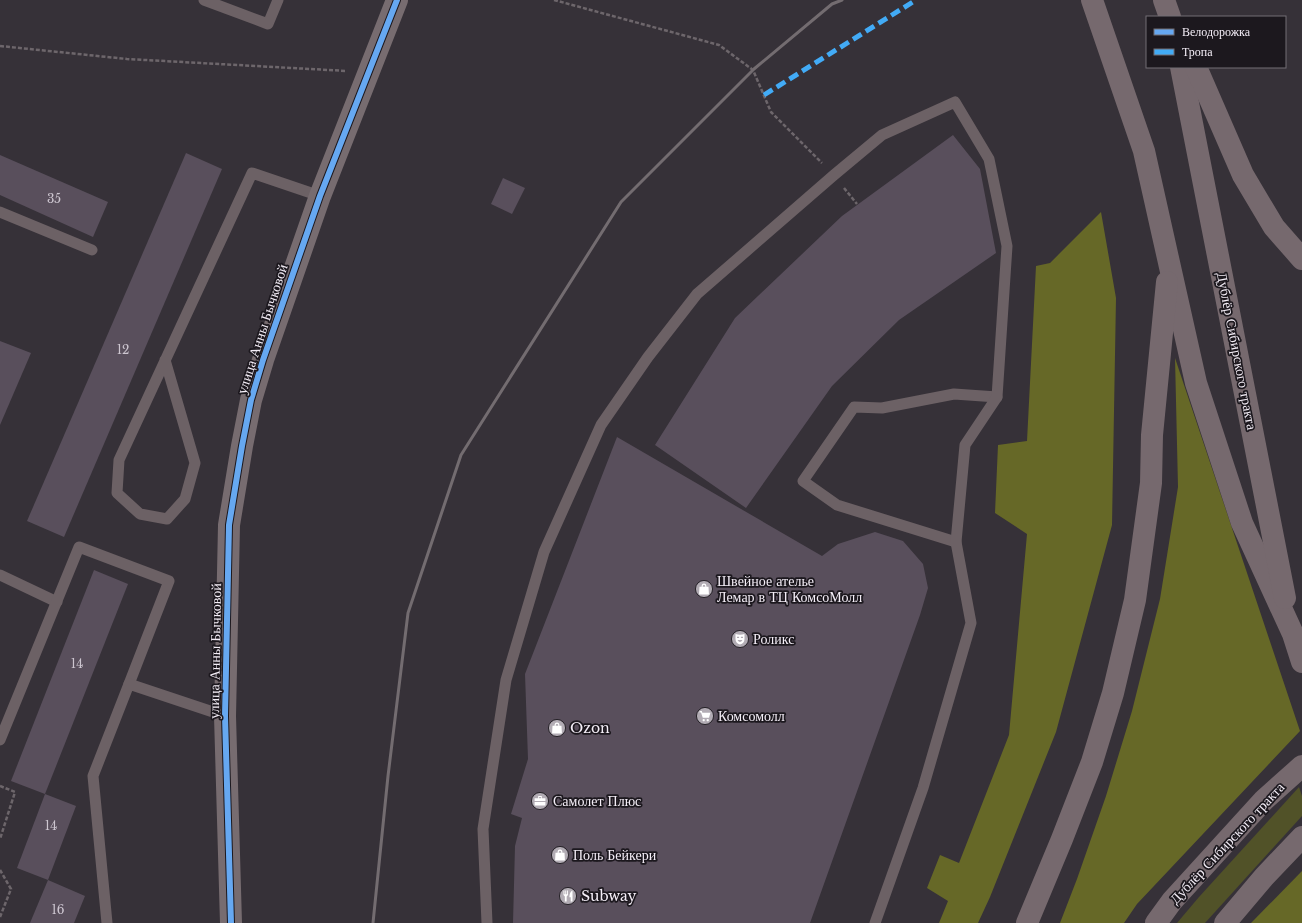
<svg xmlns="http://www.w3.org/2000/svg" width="1302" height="923" font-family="'Libre Baskerville',serif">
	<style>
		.green { fill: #515228 }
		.forest { fill: #666827 }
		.building { fill: #594f5c }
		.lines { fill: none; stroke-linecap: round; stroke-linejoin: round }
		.path { stroke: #6d666b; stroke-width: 2.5; stroke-dasharray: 4 2; stroke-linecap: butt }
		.lane { stroke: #6c6165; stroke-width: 11 }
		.secondary { stroke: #776c70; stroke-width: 22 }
		.primary { stroke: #76696e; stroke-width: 22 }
		.rail { stroke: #736c70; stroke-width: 3 }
		.quiet { stroke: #42abf6; stroke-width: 5; stroke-dasharray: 10 5; stroke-linecap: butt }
		.cycleway-casing { stroke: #1c181e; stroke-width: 8 }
		.cycleway { stroke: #66a8f1; stroke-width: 6 }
		.labels { text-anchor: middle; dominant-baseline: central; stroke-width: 3.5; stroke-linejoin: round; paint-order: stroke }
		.number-label { font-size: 12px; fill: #cdc6d0 }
		.street-label { font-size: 14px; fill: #f4eef7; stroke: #1c181e }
		.poi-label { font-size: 14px; fill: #f4eef7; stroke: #1c181e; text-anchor: start }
	</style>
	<rect width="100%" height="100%" fill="#363138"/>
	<polygon class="green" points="1299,787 1302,796 1302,816 1205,923 1177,923 1199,897"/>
	<g class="forest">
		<polygon points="1101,212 1116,298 1112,525 1056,732 990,897 978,923 939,923 948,901 927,888 940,855 959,863 1009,735 1027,534 995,513 998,445 1027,441 1036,266 1050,263"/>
		<polygon points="1175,358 1300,731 1137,904 1124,923 1060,923 1077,879 1106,796 1132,711 1160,599 1178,487"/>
		<polygon points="1302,871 1302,923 1251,923"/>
	</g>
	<g class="building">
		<polygon points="953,135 980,169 996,253 899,320 832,386 746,508 655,445 735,318 842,216"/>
		<polygon points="186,153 222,169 64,537 27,521"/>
		<polygon points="0,155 108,202 93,237 0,195"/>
		<polygon points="503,178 525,188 512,214 491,204"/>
		<polygon points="0,341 31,353 0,425"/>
		<polygon points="617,437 822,556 838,544 875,532 903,541 923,564 928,588 920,615 810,923 513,923 515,846 522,818 511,814 528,759 525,674"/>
		<polygon points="94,570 128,584 45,794 11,781"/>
		<polygon points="45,794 76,806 48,880 17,868"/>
		<polygon points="48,880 85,896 74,923 30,923"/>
	</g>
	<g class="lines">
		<g class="path">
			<polyline points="554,0 719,45 753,70 771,112 822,163"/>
			<polyline points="0,46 127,59 347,71"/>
			<polyline points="844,188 857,204"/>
			<polyline points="0,786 15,792 0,839"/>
			<polyline points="0,870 11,889 0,917"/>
		</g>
		<g class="lane">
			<polyline points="204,0 268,24 278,0"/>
			<polyline points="0,212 92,250"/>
			<polyline points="165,360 195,463 185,499 167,519 140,514 117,493 119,460 252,173 320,196"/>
			<polyline points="956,542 837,505 803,481 854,407 882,408 954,394 997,397"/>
			<polyline points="0,575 57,602"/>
			<polyline points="0,740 79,547 169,581 129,684"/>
			<polyline points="107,923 93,776 129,684 225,716"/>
			<polyline points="487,923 483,829 506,680 544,552 601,425 648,357 697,294 834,175 882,135 955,102 989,159 1007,246 997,397 965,445 956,542 971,623 923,788 875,923"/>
		</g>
		<polyline class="secondary" points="231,923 225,716 229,525 242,446 251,400 263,360 320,196 397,0"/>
		<g class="primary">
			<polyline points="1092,0 1144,151 1196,383 1242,523 1293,634 1302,662"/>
			<polyline points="1164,0 1170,17"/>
			<polyline points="1181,67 1285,598"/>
			<polyline points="1196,67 1243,175 1274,227 1302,259"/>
			<polyline points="1027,923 1062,839 1092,762 1113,693 1135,600 1151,483 1152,435 1167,282"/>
			<polyline points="1156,923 1172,901 1264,800 1302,766"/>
			<polyline points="1225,923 1264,877 1302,837"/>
		</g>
		<polyline class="rail" points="373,923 388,776 408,613 461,455 621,202 754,69 832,4 842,0"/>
		<polyline class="quiet" points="764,95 916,0"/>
		<g class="cycleway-casing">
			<polyline id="cycleway" points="231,923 225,716 229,525 242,446 251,400 263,360 320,196 397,0"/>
		</g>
		<use href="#cycleway" class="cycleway"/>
	</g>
	<defs>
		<g id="shop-disc" transform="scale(0.9)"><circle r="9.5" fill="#b2acb4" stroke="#1c181e"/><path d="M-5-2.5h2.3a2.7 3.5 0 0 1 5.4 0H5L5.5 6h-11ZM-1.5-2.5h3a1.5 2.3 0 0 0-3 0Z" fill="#fff"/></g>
		<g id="theatre-disc" transform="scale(0.9)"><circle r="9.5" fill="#b2acb4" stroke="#1c181e"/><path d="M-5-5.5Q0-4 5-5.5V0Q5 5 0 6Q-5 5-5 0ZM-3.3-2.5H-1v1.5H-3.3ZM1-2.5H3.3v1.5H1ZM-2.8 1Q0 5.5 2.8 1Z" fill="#fff"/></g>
		<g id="supermarket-disc" transform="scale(0.9)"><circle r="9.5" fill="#b2acb4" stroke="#1c181e"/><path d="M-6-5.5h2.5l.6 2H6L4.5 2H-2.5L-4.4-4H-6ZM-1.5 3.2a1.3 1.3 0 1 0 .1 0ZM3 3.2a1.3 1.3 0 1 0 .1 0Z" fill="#fff"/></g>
		<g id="office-disc" transform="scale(0.9)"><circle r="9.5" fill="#b2acb4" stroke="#1c181e"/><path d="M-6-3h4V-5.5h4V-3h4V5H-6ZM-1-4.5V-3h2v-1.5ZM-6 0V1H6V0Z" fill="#fff"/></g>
		<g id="restaurant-disc" transform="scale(0.9)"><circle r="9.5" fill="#b2acb4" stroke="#1c181e"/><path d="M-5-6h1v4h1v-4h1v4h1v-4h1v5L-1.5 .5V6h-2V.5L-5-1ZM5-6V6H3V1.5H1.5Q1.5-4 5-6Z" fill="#fff"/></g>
	</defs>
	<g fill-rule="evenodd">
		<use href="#shop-disc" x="704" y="589"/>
		<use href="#theatre-disc" x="740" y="639"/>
		<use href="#supermarket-disc" x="705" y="716"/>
		<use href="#shop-disc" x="557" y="728"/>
		<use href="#office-disc" x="540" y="801"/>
		<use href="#shop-disc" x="560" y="855"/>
		<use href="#restaurant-disc" x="568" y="896"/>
	</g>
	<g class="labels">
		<g class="number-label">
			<text x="54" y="198">35</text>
			<text x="123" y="349">12</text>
			<text x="77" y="663">14</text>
			<text x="51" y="825">14</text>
			<text x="58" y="909">16</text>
		</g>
		<g class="street-label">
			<text transform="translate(262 329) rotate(-72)">улица Анны Бычковой</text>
			<text transform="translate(1237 351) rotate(79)">Дублёр Сибирского тракта</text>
			<text transform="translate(215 651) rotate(-89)">улица Анны Бычковой</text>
			<text transform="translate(1227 843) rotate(-47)">Дублёр Сибирского тракта</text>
		</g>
		<g class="poi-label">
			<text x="717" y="581">Швейное ателье<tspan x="717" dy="16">Лемар в ТЦ КомсоМолл</tspan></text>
			<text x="753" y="639">Роликс</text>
			<text x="718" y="716">Комсомолл</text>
			<text x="570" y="728">Ozon</text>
			<text x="553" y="801">Самолет Плюс</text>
			<text x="573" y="855">Поль Бейкери</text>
			<text x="581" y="896">Subway</text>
		</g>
	</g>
	<rect x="1146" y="16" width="140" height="52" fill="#1c181e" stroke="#726e75"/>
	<rect x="1154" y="29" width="20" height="6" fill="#66a8f1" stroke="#726e75"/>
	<text x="1182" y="36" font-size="12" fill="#f4eef7">Велодорожка</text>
	<rect x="1154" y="49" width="20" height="6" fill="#42abf6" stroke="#726e75"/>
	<text x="1182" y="56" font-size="12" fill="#f4eef7">Тропа</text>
</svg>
